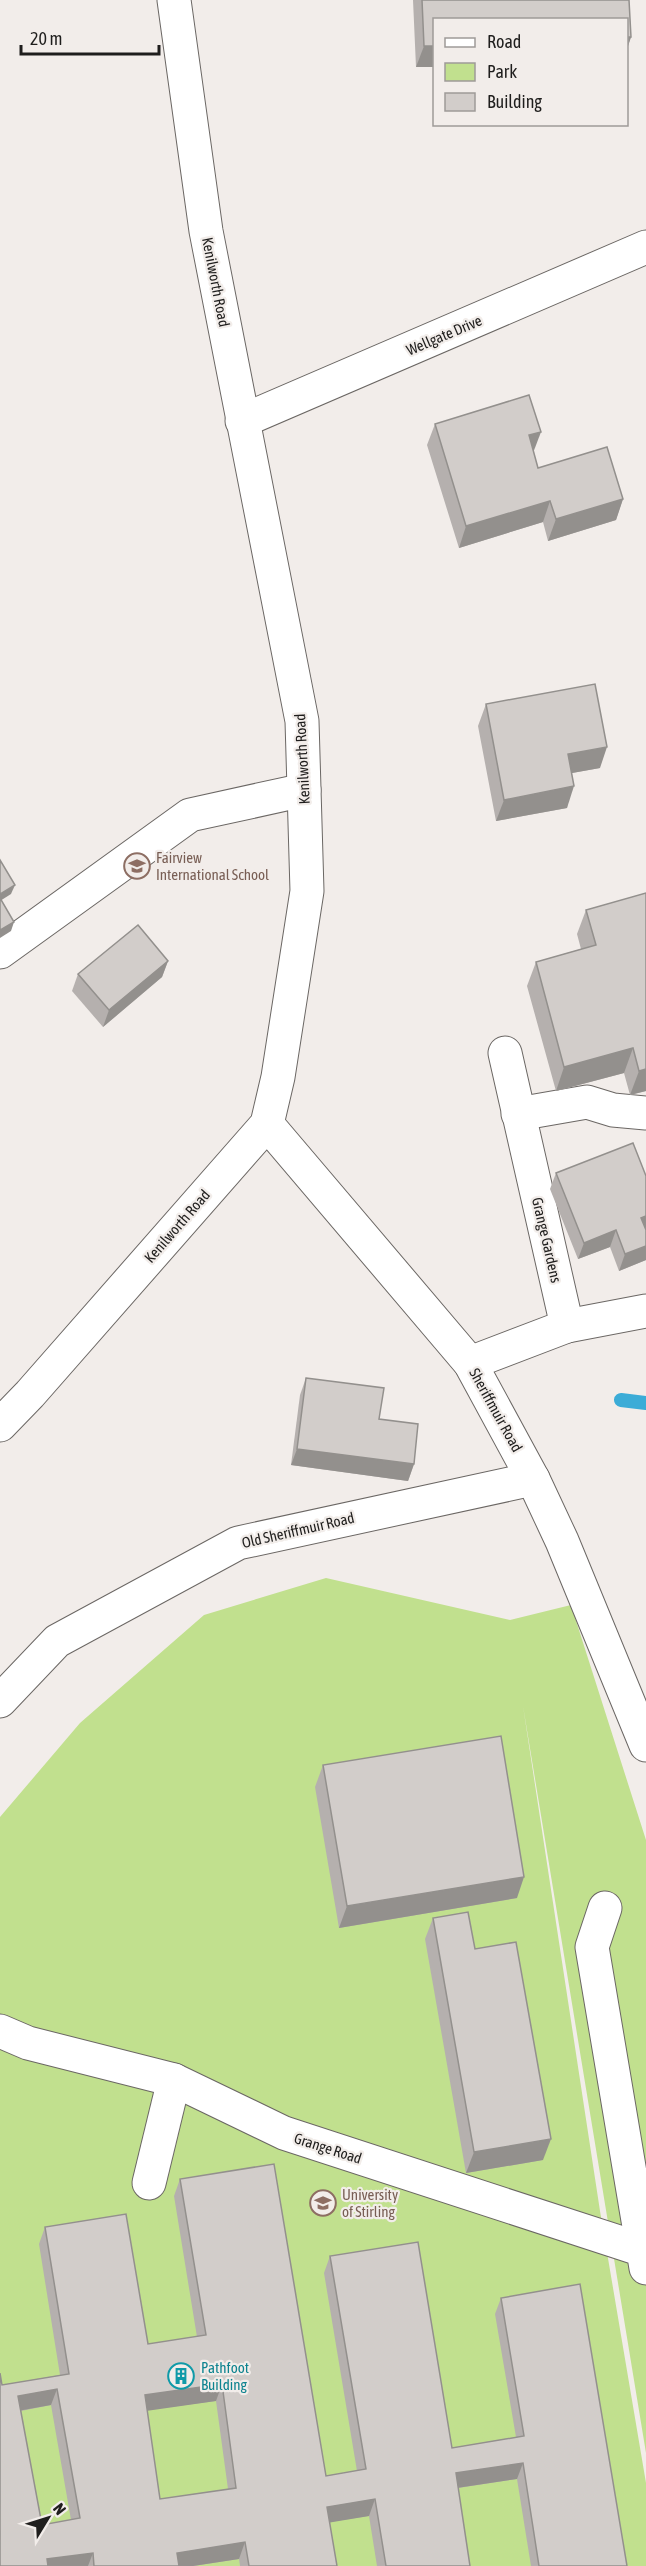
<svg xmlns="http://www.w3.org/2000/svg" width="646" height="2566" font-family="'Asap Condensed',sans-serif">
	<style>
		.green { fill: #c1e08e }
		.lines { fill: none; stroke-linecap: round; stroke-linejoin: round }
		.stream { stroke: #3cacd7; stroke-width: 14 }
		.minor-casing { stroke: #6b6764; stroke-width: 35 }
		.minor { stroke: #fff; stroke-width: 33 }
		.wall { fill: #b5b0ae; fill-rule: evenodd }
		.shaded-wall { fill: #93908d }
		.building { fill: #d2cdca; stroke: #93908d; stroke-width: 1.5; fill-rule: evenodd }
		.labels { text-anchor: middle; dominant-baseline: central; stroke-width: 4.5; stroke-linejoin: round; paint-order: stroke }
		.street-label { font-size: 15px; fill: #1f1e1d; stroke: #f2edea }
		.education-label { font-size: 15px; fill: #785e54; stroke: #f2edea; text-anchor: start }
		.culture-label { font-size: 15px; fill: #0d838f; stroke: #f2edea; text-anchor: start }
	</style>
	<rect width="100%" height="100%" fill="#f2edea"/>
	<polygon class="green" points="326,1578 510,1620 571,1605 646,1840 646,2453 523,1706 600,2211 646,2483 646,2566 0,2566 0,1817 80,1723 204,1615"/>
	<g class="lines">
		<polyline class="stream" points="621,1400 646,1403"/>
		<g class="minor-casing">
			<g id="minor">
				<polyline points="242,421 646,247"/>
				<polyline points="0,952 190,815 304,790"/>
				<polyline points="518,1114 587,1102 613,1110 646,1113"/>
				<polyline points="267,1124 470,1363 533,1479 562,1541 646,1745"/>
				<polyline points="567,1326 646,1311"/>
				<polyline points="470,1363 567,1326 505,1053"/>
				<polyline points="0,1425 30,1394 267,1124 278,1077 307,891 302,721 206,231 174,0"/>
				<polyline points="0,1701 57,1641 238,1543 533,1479"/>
				<polyline points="605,1908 592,1947 643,2250"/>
				<polyline points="0,2031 28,2043 174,2080 284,2133 643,2250 646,2268"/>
				<polyline points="149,2183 174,2080"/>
			</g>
		</g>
		<use href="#minor" class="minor"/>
	</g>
	<g class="wall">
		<polygon points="413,0 629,0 631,37 627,49 627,20 416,67"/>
		<polygon points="435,424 533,451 538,468 623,499 616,520 548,541 543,522 459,548 427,445"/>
		<polygon points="486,704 600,768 572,773 567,808 496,821 478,726"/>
		<polygon points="646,893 646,1091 630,1095 624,1073 556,1091 527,986 536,962 581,949 577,934 586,910"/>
		<polygon points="168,961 162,977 103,1027 72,991 78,974"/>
		<polygon points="556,1173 646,1260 619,1271 610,1247 578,1259 550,1189"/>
		<polygon points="306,1378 379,1419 414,1464 408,1481 291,1465 300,1395"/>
		<polygon points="323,1765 517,1898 339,1928 315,1787"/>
		<polygon points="433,1918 475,1949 543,2160 466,2173 425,1939"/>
		<path d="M180,2179L326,2476L357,2471L324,2273L330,2256L452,2448L516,2437L495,2314L501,2298L627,2566H531L517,2479L458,2488L470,2566H377L369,2516L329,2522L337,2566H240L239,2559L193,2566H0L2,2385L60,2375L39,2244L45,2227L148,2344L197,2337L174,2196ZM216,2401L228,2489L160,2499L147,2410ZM51,2405L71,2520L42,2525L21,2411Z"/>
	</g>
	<g class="shaded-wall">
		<polygon points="627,37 631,37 627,49"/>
		<polygon points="424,46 435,46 435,67 416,67"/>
		<polygon points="541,432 533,453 529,435"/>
		<polygon points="623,499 616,520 548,541 556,519"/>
		<polygon points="550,501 543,522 459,548 466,526"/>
		<polygon points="607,747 600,768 561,775 568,754"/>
		<polygon points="574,786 567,808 496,821 504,800"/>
		<polygon points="15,885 11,894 0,901 0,894"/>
		<polygon points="14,922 11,931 0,938 0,930"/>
		<polygon points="168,961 162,977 103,1027 109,1010"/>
		<polygon points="633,1048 624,1073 556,1091 564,1067"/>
		<polygon points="646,1069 646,1091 630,1095 639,1071"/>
		<polygon points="646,1216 646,1230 641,1218"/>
		<polygon points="616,1230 610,1247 578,1259 584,1243"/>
		<polygon points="646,1246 646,1260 619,1271 625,1254"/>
		<polygon points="297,1449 414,1464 408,1481 291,1465"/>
		<polygon points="524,1877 517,1898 339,1928 347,1906"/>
		<polygon points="551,2139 543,2160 466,2173 474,2152"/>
		<polygon points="222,2384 216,2401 139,2412 145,2395"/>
		<polygon points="57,2389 51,2405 12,2412 18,2396"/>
		<polygon points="523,2463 517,2479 450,2489 456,2473"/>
		<polygon points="375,2499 369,2516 321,2524 327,2507"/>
		<polygon points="245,2542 239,2559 193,2566 172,2566 177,2553"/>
		<polygon points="93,2553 88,2566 44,2566 47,2559"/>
	</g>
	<g class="building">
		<polygon points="422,0 629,0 631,37 627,37 627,20 435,20 435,46 424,46"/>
		<polygon points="529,395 541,432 529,435 538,468 607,447 623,499 556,519 550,501 466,526 435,424"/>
		<polygon points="595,684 607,747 568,754 574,786 504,800 486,704"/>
		<polygon points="0,860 15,885 0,894"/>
		<polygon points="646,893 646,1069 639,1071 633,1048 564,1067 536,962 596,945 586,910"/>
		<polygon points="0,898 14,922 0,930"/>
		<polygon points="138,925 168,961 109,1010 78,974"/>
		<polygon points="633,1143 646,1176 646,1216 641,1218 646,1230 646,1246 625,1254 616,1230 584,1243 556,1173"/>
		<polygon points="306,1378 384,1388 379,1419 418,1424 414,1464 297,1449"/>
		<polygon points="501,1736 524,1877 347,1906 323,1765"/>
		<polygon points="468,1912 475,1949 516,1942 551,2139 474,2152 433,1918"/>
		<path d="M274,2164L326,2476L366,2469L330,2256L418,2242L452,2448L524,2436L501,2298L580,2284L627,2566H539L523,2463L456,2473L470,2566H386L375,2499L327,2507L337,2566H249L245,2542L177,2553L179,2566H94L93,2553L47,2559L48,2566H0V2373L2,2385L69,2374L45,2227L126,2214L148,2344L206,2335L180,2179ZM222,2384L236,2488L160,2499L145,2395ZM57,2389L80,2518L42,2525L18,2396Z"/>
	</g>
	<defs>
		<g id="school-ring" transform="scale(1.35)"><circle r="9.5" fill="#f2edea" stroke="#8d6e63" stroke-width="1.5"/><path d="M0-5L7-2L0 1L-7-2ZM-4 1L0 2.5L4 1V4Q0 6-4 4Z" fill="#8d6e63"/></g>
		<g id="university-ring" transform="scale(1.35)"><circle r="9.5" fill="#f2edea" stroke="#8d6e63" stroke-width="1.5"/><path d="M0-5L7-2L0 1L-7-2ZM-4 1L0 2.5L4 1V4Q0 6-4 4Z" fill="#8d6e63"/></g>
		<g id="building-ring" transform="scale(1.35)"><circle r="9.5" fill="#f2edea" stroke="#0f9aa8" stroke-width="1.5"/><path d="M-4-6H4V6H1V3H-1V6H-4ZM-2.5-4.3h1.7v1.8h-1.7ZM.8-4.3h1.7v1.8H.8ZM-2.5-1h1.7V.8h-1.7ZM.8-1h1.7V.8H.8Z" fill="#0f9aa8"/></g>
	</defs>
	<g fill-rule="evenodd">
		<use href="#school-ring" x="137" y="866"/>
		<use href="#university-ring" x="323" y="2203"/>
		<use href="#building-ring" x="181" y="2376"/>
	</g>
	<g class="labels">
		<g class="street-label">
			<text transform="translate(216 282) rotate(79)">Kenilworth Road</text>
			<text transform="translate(444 335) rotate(-23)">Wellgate Drive</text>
			<text transform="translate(302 759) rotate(-93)">Kenilworth Road</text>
			<text transform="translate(177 1226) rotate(-49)">Kenilworth Road</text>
			<text transform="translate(547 1240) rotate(77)">Grange Gardens</text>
			<text transform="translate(496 1410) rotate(61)">Sheriffmuir Road</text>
			<text transform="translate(298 1530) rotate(-13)">Old Sheriffmuir Road</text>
			<text transform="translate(328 2148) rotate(18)">Grange Road</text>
		</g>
		<g class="education-label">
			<text x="156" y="857">Fairview<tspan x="156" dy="17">International School</tspan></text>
			<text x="342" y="2194">University<tspan x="342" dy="17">of Stirling</tspan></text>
		</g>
		<g class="culture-label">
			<text x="201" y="2367">Pathfoot<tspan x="201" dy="17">Building</tspan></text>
		</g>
	</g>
	<rect x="433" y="18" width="195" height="108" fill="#f2edea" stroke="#9e9a98" stroke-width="1.5"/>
	<rect x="445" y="38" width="30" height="9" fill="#ffffff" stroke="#9e9a98" stroke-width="1.5"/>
	<text x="487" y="48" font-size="18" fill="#1f1e1d">Road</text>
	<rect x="445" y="63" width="30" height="18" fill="#c1e08e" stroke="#9e9a98" stroke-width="1.5"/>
	<text x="487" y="78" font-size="18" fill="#1f1e1d">Park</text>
	<rect x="445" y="93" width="30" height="18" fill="#d2cdca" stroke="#9e9a98" stroke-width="1.5"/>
	<text x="487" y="108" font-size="18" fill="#1f1e1d">Building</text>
	<g transform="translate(48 2518) rotate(52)" stroke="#f2edea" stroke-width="4.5" paint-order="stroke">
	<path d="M0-4.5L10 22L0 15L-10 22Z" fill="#1f1e1d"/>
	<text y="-9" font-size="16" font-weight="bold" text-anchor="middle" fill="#1f1e1d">N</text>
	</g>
	<path d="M21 45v9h138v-9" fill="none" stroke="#1f1e1d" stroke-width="3"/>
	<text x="30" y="45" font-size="18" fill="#1f1e1d" stroke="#f2edea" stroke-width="4.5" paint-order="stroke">20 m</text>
</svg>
